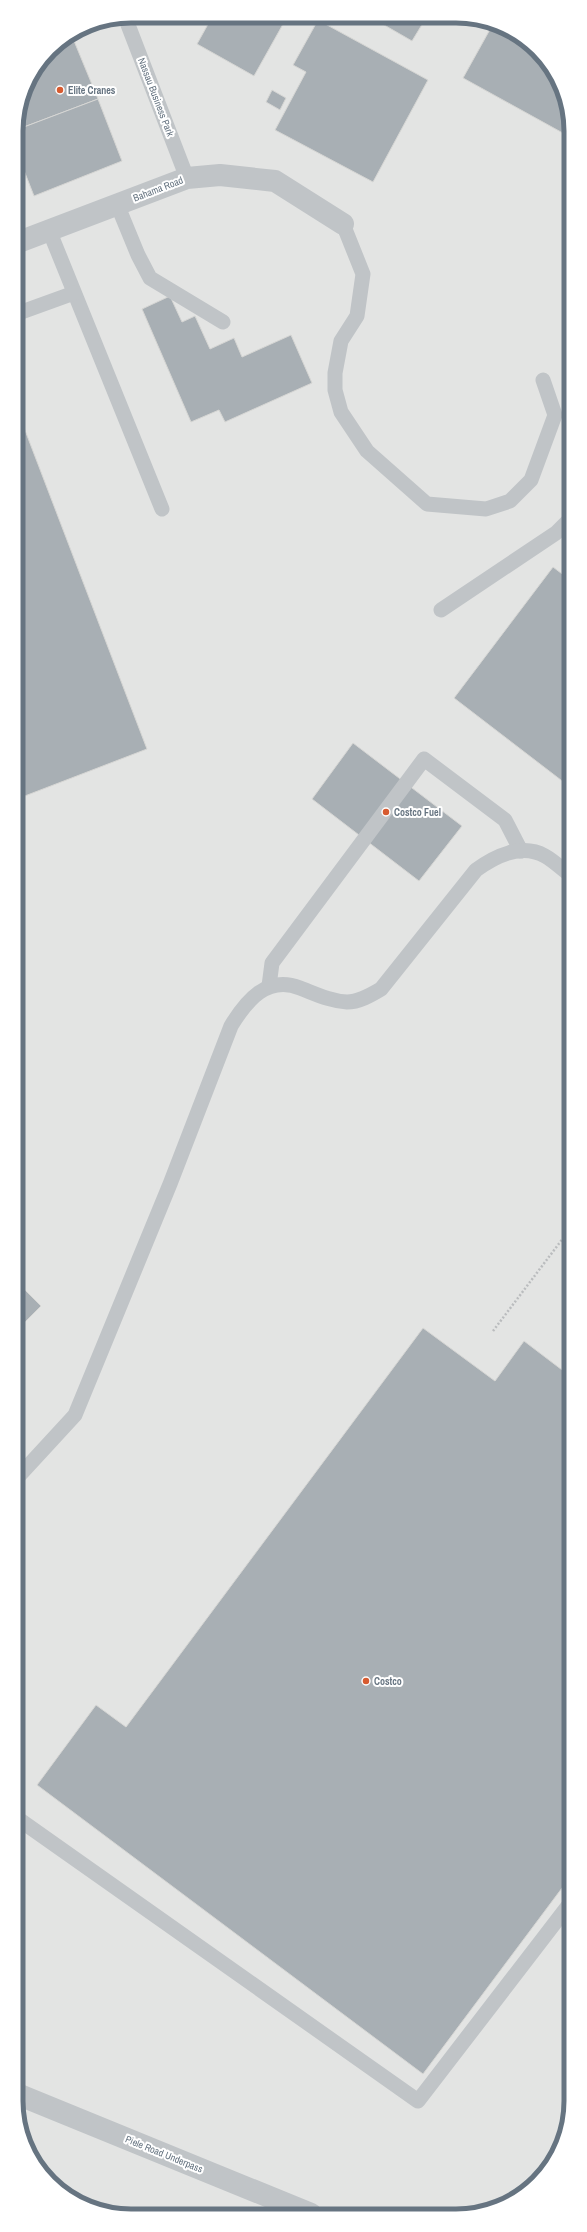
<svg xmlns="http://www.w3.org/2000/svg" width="587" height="2232" font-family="'Archivo Narrow',sans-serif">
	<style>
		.built { fill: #e3e4e3 }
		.building { fill: #a8afb4; stroke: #d6d6d4 }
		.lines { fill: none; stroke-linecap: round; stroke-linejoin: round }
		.path { stroke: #babcbe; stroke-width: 2.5; stroke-dasharray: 2 2; stroke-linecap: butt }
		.service { stroke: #c0c4c7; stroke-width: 15 }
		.minor { stroke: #c0c4c7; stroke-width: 22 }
		.tertiary { stroke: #c0c4c7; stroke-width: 22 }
		.poi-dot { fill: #d75b30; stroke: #fff; stroke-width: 1.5 }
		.labels { text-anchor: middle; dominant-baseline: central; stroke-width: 4; stroke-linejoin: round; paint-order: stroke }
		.poi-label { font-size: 10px; font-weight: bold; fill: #667481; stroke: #fff; text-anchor: start }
		.street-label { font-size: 10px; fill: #667481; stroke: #fff }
		.rim { fill: none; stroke: #667481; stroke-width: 5 }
	</style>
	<rect width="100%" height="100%" fill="#f5f5f2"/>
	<polygon class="built" points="131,16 478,18 514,32 542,55 570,116 571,2108 562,2145 542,2177 507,2204 471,2215 109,2214 74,2201 45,2177 17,2116 16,124 28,80 50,50 87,25"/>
	<g class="building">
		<polygon points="212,17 287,17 254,76 197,44"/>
		<polygon points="372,18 426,18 412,41"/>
		<polygon points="318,20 428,80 373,182 275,130 306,72 293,65"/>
		<polygon points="493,24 514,32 542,55 570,116 570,137 463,78"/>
		<polygon points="72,36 98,99 16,130 28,80 50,50"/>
		<polygon points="272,90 286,98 280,110 266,102"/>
		<polygon points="98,99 122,161 34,196 16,150 16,130"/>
		<polygon points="170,296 182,322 195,316 210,349 234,338 242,357 291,335 312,383 225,422 219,410 191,422 142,309"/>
		<polygon points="16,408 23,425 16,428"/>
		<polygon points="23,425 147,749 17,799 16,428"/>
		<polygon points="553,567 570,580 570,787 454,698"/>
		<polygon points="353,743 462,826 419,881 312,799"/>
		<polygon points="17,1282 41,1306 17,1330"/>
		<polygon points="423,1328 495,1381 524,1341 570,1376 571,1876 423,2074 37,1785 96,1705 126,1727"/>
	</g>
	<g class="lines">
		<polyline class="path" points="493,1331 570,1229"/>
		<g class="service">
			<polyline points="125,17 187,178"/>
			<polyline points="117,204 138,255 150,278 223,322"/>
			<polyline points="343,224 363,274 357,316 341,341 335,373 335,390 341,412 367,451 427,504 486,509 510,501 531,480 555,415 543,380"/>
			<polyline points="49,230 162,509"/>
			<polyline points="16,314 74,293"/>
			<polyline points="441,610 556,533 570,519"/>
			<polyline points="269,986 272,963 424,759 505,820 521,851"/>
			<path d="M17,1478L75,1415L170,1184L231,1026C246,1001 267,975 300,988C316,994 330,1001 347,1002C359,1002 371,995 381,989L476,870C495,856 522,843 545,856C554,861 562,869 570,875"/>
			<polyline points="17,1818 418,2101 571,1902"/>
		</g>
		<polyline class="minor" points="16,243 187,178 220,175 275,181 343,224"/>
		<polyline class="tertiary" points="17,2094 311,2214"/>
	</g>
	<g class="poi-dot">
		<circle cx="60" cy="90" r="4"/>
		<circle cx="386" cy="812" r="4"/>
		<circle cx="366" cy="1681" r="4"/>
	</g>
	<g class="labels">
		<g class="poi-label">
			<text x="68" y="90">Elite Cranes</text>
			<text x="394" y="812">Costco Fuel</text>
			<text x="374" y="1681">Costco</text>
		</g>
		<g class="street-label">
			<text transform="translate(156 97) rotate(69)">Nassau Business Park</text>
			<text transform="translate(158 189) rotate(-21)">Bahama Road</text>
			<text transform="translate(164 2154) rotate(22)">Piele Road Underpass</text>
		</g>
	</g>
	<path d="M0 0H587V2232H0ZM131 23H456A108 108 0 0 1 564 131V2101A108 108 0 0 1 456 2209H131A108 108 0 0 1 23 2101V131A108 108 0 0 1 131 23Z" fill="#fff" fill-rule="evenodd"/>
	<path class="rim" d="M131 23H456A108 108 0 0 1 564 131V2101A108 108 0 0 1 456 2209H131A108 108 0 0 1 23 2101V131A108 108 0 0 1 131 23Z"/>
</svg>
